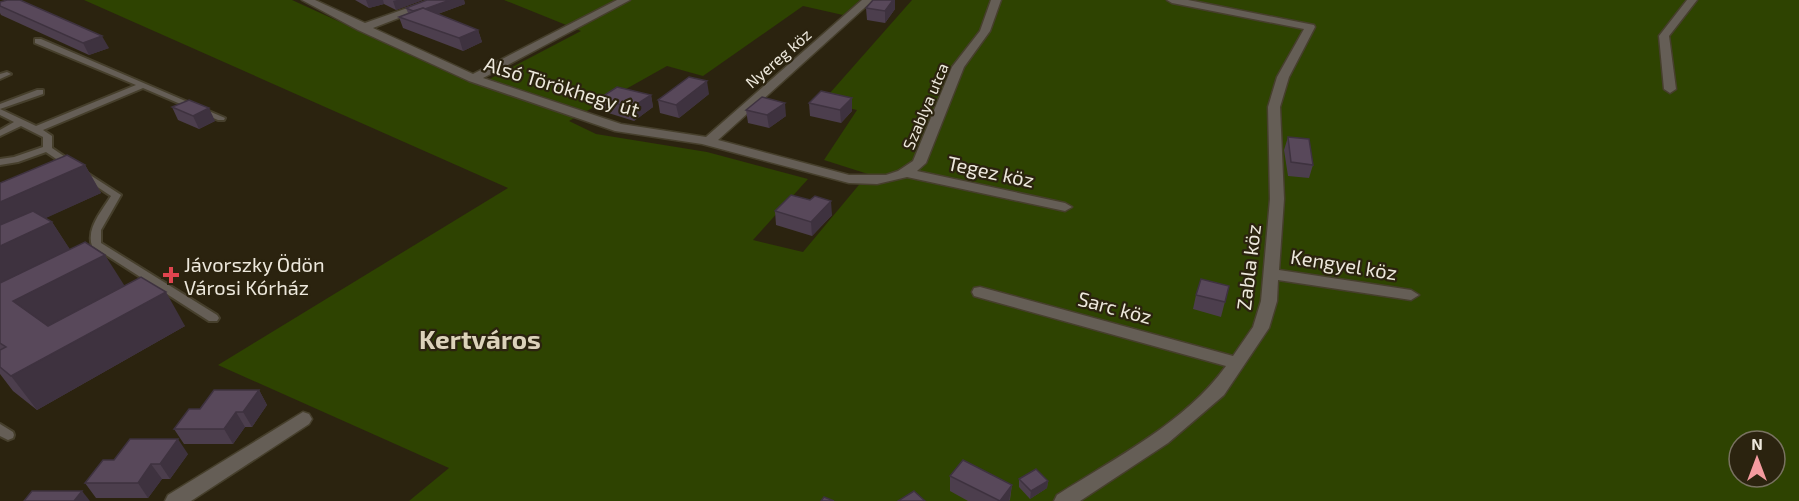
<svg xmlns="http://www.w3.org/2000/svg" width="1799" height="501" font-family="'Exo 2',sans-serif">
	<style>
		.green { fill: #2e4301; fill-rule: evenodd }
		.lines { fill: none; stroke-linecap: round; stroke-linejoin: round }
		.lane-casing { stroke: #463f2c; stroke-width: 4 }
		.street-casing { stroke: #463f2c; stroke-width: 3 }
		.lane { fill: #655e56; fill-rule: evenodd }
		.street { fill: #655e56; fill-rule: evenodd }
		.wall { fill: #4c3e4d }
		.shaded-wall { fill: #3e323f }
		.building { fill: #58485a; stroke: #3e323f; stroke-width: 1.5 }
		.health-dot { fill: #e0444e; stroke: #2b230f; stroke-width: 2 }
		.labels { text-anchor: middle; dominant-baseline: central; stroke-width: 4.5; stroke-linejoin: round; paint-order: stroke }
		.far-street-label { font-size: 16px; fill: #ede8dc; stroke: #2b230f }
		.street-label { font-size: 20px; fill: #ede8dc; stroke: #2b230f }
		.poi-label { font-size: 20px; fill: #ede8dc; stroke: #2b230f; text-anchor: start }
		.district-label { font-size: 26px; font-weight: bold; fill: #dcd2ba; stroke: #2b230f }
	</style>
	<rect width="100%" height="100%" fill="#2b230f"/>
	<path class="green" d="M84,0H292L478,85L581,31L504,0H860L843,15L803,6L703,76L667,66L569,121L596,134L707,152L808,179L753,240L803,252L868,174L824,160L857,110L822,102L912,0H1799V501H409L449,468L218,365L508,188ZM1739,441H1775V477H1739Z"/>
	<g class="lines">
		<g class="lane-casing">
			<g id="lane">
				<polygon points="35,39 41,39 225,118 224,120 218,120 143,88 43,130 52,136 52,148 74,163 76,165 74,167 68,167 46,152 18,162 0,165 0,159 14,157 43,147 43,137 21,126 0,136 0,130 14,122 0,115 0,104 37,90 43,90 43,94 0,109 36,126 136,85 35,43"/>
				<polygon points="7,72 11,74 0,79 0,74"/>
				<path d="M84,171L121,195L101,230V243L217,315L219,318L217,321H209L92,246C86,228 102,211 111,196L81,176L79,174L81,172Z"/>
				<polygon points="0,424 13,432 14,435 13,438 8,440 0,436"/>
			</g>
		</g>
		<g class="street-casing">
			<g id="street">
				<polygon points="302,0 315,0 365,23 430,0 445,0 373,28 473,74 617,0 630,0 483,78 621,124 706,137 862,0 873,0 718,140 849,175 886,175 898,171 913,161 952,67 980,31 991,0 1001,0 990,31 964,67 926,163 917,171 1065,203 1072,207 1065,211 907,177 877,184 849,183 702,144 615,131 469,81 358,30"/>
				<path d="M1167,0H1188L1314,25L1315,27L1289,77L1280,107L1284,199L1279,270L1411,290L1419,295L1411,300L1278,280L1277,301L1269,328L1224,395L1168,443L1080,501H1054L1057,495C1115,458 1185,423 1226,366L974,296L972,292L974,288L980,287L1233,356L1253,327L1261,301L1270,199L1268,107L1277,77L1304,29L1172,3Z"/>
				<polygon points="1687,0 1697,0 1669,36 1676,89 1670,93 1664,89 1659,36"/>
				<polygon points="303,412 309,414 312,419 309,424 191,501 165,501 168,495"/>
			</g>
		</g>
		<use href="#lane" class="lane"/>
		<use href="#street" class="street"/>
	</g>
	<g class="wall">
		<polygon points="355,0 423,0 396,10 384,4 369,8"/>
		<polygon points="427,0 464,0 465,4 438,14 478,30 482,42 463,51 403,28 399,17 408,13 406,8"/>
		<polygon points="873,0 895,0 895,9 885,23 867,20 866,8"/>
		<polygon points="0,2 109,48 89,55 1,15 0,13"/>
		<polygon points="709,94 679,118 660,113 658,100"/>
		<polygon points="651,95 653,107 634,121 602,111 600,98"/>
		<polygon points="809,103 852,111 841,123 810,116"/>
		<polygon points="172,107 215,121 199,129 178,120"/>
		<polygon points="746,110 786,116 769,128 748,123"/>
		<polygon points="1288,137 1313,165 1309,178 1288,176 1284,150"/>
		<polygon points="85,165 101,193 45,218 52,222 70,250 185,326 37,410 13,391 0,374 0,183"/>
		<polygon points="775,211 832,215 812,236 776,225"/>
		<polygon points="1229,286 1221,317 1193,309 1196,295"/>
		<polygon points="259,390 267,405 252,427 245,427 233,444 184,444 174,429 200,409"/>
		<polygon points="188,454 170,479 162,479 148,498 96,498 85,483 114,460"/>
		<polygon points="950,476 1012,485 1010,500 1009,501 968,501 950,491"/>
		<polygon points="1019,479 1048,481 1047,488 1030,499 1019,487"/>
	</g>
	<g class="shaded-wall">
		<polygon points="366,0 383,0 384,4 369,8"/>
		<polygon points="397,0 423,0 396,10 393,1"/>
		<polygon points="450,0 464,0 465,4 418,21 415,13"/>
		<polygon points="893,0 895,0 895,9 885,23 885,11"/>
		<polygon points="478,30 482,42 463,51 459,38"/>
		<polygon points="102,36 109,48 89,55 83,43"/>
		<polygon points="707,81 709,94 679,118 676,105"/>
		<polygon points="651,95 653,107 634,121 631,108"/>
		<polygon points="852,98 852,111 841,123 840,110"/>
		<polygon points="785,103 786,116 769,128 767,115"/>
		<polygon points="209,108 215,121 199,129 193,116"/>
		<polygon points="85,165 101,193 0,239 0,202"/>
		<polygon points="831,201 832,215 812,236 811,222"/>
		<polygon points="52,222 73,254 0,290 0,246"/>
		<polygon points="105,255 126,288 37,335 13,301"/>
		<polygon points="166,292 185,326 37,410 11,376"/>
		<polygon points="259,390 267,405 252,427 243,412"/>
		<polygon points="236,412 245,427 233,444 224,429"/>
		<polygon points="178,439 188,454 170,479 160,464"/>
		<polygon points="151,464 162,479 148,498 138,483"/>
		<polygon points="1048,481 1047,488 1030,499 1031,491"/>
		<polygon points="1012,485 1009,501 1000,501"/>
		<polygon points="82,491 90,501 74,501"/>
	</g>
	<g class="building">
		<polygon points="7,0 20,0 102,36 83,43 0,6 0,2"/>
		<polygon points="427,0 450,0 425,9 423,8 413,11 406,8"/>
		<polygon points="873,0 893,0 885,11 866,8"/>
		<polygon points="423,8 478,30 459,38 399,17"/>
		<polygon points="689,77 707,81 676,105 658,100"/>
		<polygon points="617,87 651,95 631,108 600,98"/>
		<polygon points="821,91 852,98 840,110 809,103"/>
		<polygon points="762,97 785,103 767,115 746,110"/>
		<polygon points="189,100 209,108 193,116 172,107"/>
		<polygon points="1288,137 1309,139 1313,165 1291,162"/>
		<polygon points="67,155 85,165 0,202 0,183"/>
		<polygon points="791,195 810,200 815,196 831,201 811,222 775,211"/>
		<polygon points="33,211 52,222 0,246 0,225"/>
		<polygon points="85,242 105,255 13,301 48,326 141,277 166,292 11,376 0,367 0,350 6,347 0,343 0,283"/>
		<polygon points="1201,279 1229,286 1225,302 1196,295"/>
		<polygon points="214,390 259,390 243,412 236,412 224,429 174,429 189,409 200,409"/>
		<polygon points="130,439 178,439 160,464 151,464 138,483 85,483 103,460 114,460"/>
		<polygon points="963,460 1012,485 1000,501 950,476"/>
		<polygon points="1036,469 1048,481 1031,491 1019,479"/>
		<polygon points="32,491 82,491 74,501 24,501"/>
		<polygon points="914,491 925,501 898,501"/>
		<polygon points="824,497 834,501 821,501"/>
	</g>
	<path class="health-dot" d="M168 266h6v6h6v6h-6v6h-6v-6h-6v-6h6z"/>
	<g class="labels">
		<g class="far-street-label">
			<text transform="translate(778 58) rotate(-41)">Nyereg köz</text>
			<text transform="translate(925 106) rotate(-67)">Szablya utca</text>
		</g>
		<g class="street-label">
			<text transform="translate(562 86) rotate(17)">Alsó Törökhegy út</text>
			<text transform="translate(991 171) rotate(12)">Tegez köz</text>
			<text transform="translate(1344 264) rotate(9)">Kengyel köz</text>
			<text transform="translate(1248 267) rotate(-83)">Zabla köz</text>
			<text transform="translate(1115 307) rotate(15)">Sarc köz</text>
		</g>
		<g class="poi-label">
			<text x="184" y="264">Jávorszky Ödön<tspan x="184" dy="23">Városi Kórház</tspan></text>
		</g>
		<g class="district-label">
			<text x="480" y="338">Kertváros</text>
		</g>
	</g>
	<g transform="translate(1757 459)"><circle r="28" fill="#2b230f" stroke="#797261" stroke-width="1.5"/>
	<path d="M0-4.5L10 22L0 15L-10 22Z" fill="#f49b9f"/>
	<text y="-9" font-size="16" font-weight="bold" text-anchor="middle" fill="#ede8dc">N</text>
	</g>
</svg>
